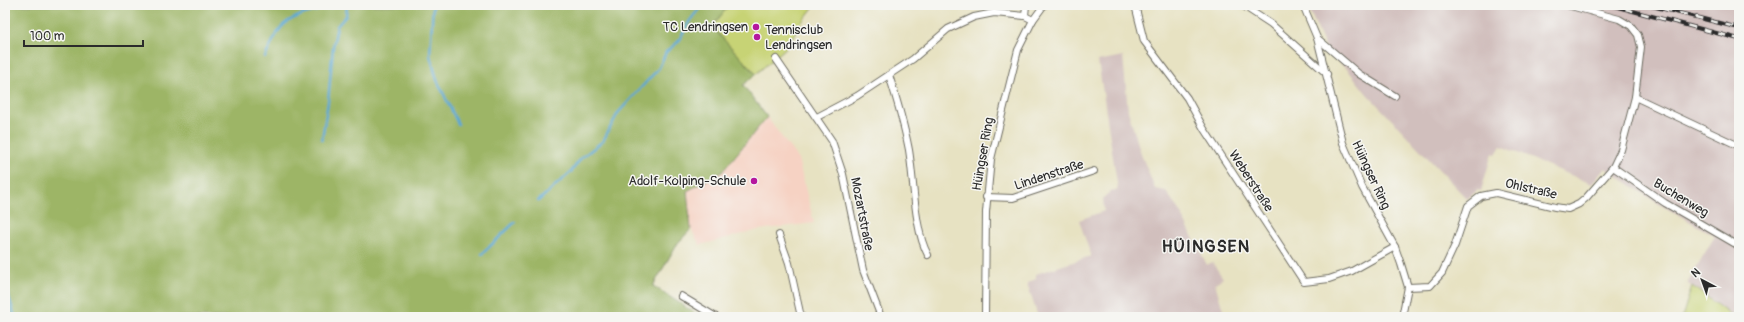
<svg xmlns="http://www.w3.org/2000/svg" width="1744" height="322" font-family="Pangolin,sans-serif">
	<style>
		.built { fill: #f6d2c3 }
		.industrial { fill: #d1bfbd }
		.green { fill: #c7d375; stroke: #797f50 }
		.forest { fill: #9db566; stroke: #647048 }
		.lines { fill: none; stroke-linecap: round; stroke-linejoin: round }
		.stream { stroke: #5ba8d4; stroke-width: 2.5 }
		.street-casing { stroke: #6d6b60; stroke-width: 8 }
		.street { stroke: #fff; stroke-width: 6 }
		.rail-casing { stroke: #2b2b2b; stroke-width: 4 }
		.rail { stroke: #f6f6f2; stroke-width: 2.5; stroke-dasharray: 8; stroke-linecap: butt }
		.poi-dot { fill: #b5179e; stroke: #f6f6f2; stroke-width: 1.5 }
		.labels { text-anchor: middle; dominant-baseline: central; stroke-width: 3; stroke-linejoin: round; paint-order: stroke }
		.poi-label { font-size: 13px; fill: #2b2b2b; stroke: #f6f6f2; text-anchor: end }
		.street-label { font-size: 13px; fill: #2b2b2b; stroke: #f6f6f2 }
		.district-label { font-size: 17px; font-weight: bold; letter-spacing: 1px; fill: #2b2b2b; stroke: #f6f6f2 }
	</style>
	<rect width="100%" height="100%" fill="#f6f6f2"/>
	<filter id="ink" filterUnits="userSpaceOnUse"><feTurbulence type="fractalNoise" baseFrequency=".025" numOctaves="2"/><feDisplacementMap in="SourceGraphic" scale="8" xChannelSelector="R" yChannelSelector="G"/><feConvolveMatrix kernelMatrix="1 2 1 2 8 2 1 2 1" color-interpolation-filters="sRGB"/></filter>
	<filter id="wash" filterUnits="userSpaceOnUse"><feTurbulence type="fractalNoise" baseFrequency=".012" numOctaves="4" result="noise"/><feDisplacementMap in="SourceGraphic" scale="16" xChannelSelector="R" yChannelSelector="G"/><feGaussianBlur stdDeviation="0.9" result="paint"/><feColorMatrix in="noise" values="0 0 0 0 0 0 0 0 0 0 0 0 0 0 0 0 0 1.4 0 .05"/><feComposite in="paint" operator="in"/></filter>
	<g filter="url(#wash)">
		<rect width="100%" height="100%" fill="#e7e2c2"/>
		<polygon class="built" points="767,117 798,159 814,223 758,230 700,245 691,229 687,191 722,172"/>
		<g class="industrial">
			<polygon points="1307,5 1739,5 1739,317 1733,317 1687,283 1715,236 1659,204 1605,168 1592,184 1501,146 1496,154 1492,153 1481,191 1478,190 1467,199 1367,94 1348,70 1328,53"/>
			<polygon points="1123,56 1128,111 1141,154 1155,189 1166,191 1180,212 1207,265 1212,262 1223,278 1215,283 1225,317 1038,317 1027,283 1036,279 1036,274 1091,256 1079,220 1104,211 1103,198 1110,192 1118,189 1098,61"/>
		</g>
		<g class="green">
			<polygon points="729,5 815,5 798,27 788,46 756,74 712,27"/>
			<polygon points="1692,286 1733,317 1682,317"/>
		</g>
		<polygon class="forest" points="5,5 729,5 712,27 756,74 743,85 767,117 722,172 687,191 691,229 677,244 653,286 701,317 5,317"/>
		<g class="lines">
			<g class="stream">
				<polyline points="433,5 430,55 437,80 458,124"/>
				<path d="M265,57C270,48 274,37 280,29C290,14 322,10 339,5"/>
				<polyline points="322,139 328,102 333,47 337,26 346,16 347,5"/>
				<polyline points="538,201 571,172 581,158 603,141 618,113 659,68 666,52 678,42 689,22 702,5"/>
				<polyline points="482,254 515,222"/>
				<polyline points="5,284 15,317"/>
			</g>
		</g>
	</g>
	<g filter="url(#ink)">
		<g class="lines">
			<g class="street-casing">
				<g id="street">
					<polyline points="1135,5 1144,41 1187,98 1204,129 1304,282 1329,279 1352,271 1395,247"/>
					<polyline points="1242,5 1271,24 1327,74"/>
					<polyline points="1303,5 1317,38 1343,143 1362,187 1395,247 1401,264 1408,287 1402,317"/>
					<polyline points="1567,5 1619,19 1631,26 1638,35 1641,47 1635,97"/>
					<polyline points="1025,16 1026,5"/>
					<polyline points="1317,38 1359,74 1395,96"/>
					<polyline points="776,59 832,141 843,174 863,270 881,317"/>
					<path d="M889,75C897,100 904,124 909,150C914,180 914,230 928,255"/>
					<polyline points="817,117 857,96 913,59 948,29 974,17 994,13 1025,16 1033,20"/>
					<polyline points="1613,167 1665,203 1739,246"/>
					<polyline points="986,197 1013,198 1094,171"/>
					<polyline points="779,235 789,263 801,317"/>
					<polyline points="1408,287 1430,286 1442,273 1455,245 1468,206 1481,196 1496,193 1555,207 1568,209 1579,204 1586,198 1613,167 1621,150 1635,97 1739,146"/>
					<polyline points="681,296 716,317"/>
					<polyline points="985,317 986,212 991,159 1018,50 1033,20 1044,5"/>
				</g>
			</g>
			<use href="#street" class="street"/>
			<g class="rail-casing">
				<g id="rail">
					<polyline points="1610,5 1739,39"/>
					<polyline points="1648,5 1739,28"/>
				</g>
			</g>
			<use href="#rail" class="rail"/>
		</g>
	</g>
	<g class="poi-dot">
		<circle cx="756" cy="27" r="4"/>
		<circle cx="757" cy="37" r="4"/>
		<circle cx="754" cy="181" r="4"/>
	</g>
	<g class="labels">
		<g class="poi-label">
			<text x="748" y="27">TC Lendringsen</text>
			<text x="765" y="30" text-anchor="start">Tennisclub<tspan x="765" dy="15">Lendringsen</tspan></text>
			<text x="746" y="181">Adolf-Kolping-Schule</text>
		</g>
		<g class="street-label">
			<text transform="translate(983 154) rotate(-80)">Hüingser Ring</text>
			<text transform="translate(1049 175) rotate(-18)">Lindenstraße</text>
			<text transform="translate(1371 175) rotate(65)">Hüingser Ring</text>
			<text transform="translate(1251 181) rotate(57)">Weberstraße</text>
			<text transform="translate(1531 189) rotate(13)">Ohlstraße</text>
			<text transform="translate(1681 198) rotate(31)">Buchenweg</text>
			<text transform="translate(862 214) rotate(79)">Mozartstraße</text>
		</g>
		<g class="district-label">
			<text x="1206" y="246">HÜINGSEN</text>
		</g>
	</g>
	<rect width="1744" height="322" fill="none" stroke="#f6f6f2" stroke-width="20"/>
	<g transform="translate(1702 280) rotate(319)" stroke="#f6f6f2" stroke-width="3" paint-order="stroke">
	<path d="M0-3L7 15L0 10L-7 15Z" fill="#2b2b2b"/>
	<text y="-6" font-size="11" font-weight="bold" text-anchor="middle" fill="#2b2b2b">N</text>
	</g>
	<path d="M24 40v6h119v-6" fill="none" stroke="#2b2b2b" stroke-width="2"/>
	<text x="30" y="40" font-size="12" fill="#2b2b2b" stroke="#f6f6f2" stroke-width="3" paint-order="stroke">100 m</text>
</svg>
